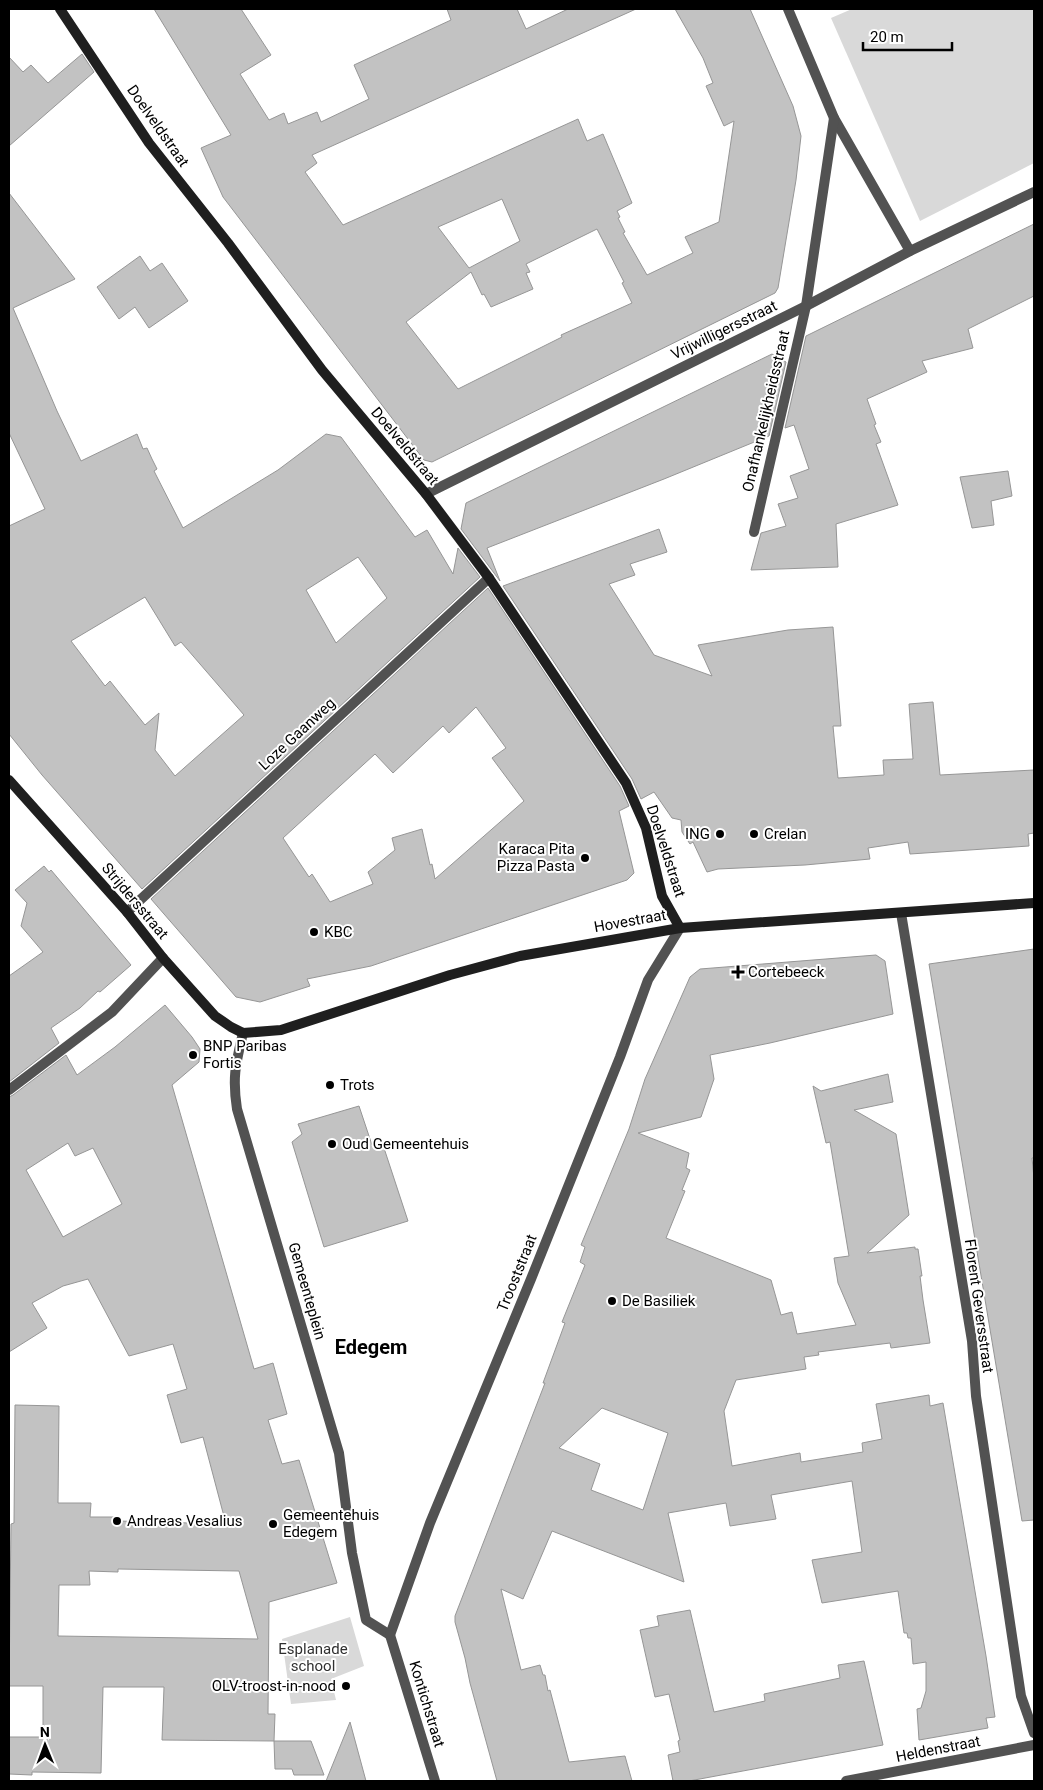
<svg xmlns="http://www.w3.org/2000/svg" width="1043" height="1790" font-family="Roboto,sans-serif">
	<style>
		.green { fill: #d9d9d9 }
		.building { fill: #c2c2c2; stroke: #969696; fill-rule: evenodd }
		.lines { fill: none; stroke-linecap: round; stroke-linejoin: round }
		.street { stroke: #525252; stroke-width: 10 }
		.secondary { stroke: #1f1f1f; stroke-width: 10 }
		.poi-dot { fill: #000; stroke: #fff; stroke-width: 2 }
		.labels { text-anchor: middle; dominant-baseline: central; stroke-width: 4; stroke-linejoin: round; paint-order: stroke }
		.street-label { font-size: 15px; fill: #000; stroke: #fff }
		.poi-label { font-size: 15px; fill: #000; stroke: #fff; text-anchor: start }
		.park-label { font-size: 15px; fill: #303030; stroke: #fff }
		.district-label { font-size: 20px; font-weight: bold; fill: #000; stroke: #fff }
	</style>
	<rect width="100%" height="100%" fill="#fff"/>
	<g class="green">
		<polygon points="852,9 1034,9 1034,163 920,221 831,18"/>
		<polygon points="350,1617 364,1666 331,1679 336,1700 291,1704 282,1639"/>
	</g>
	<g class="building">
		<path d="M154,9H241L271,55L240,74L269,120L284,113L288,124L317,112L321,122L369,99L354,65L451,20L447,9H517L526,29L568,9H636L312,155L317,163L305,172L343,225L578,119L587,141L603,134L632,203L617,211L620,217L618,218L625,232L623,233L647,275L693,253L685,237L719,222L734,121L724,126L706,86L713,83L703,58L675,9H750L793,106L801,136L796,180L778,288L775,293L432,462L424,460L223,197L201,148L231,135ZM502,199L520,241L469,268L438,227ZM597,229L624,282L622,283L632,303L561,335L562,337L458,389L406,322L471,272L482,295L484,294L491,307L533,289L526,273L530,272L526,264Z"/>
		<polygon points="82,54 94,72 9,146 9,57 23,72 31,65 48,83"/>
		<path d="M9,193L75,279L13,308L57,411L81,461L137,434L143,449L147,448L152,459L157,469L154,471L183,528L278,470L326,434L341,437L415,537L427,530L453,574L458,548L480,577L142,889L42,775L9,734V526L45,509L9,433ZM358,557L387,598L336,643L306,590ZM145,597L175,646L181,642L244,715L175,776L155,750L159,713L145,725L110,681L105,686L71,641Z"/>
		<polygon points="1034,224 1034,296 968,329 973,348 922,361 927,372 867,399 876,424 874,425 881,442 876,444 898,505 836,524 838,567 751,570 761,533 786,526 778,504 798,498 790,476 809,469 794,425 785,428 806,336"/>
		<polygon points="140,256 150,271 162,263 188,301 149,328 135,307 119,319 97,287"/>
		<polygon points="772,354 786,362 769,436 664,479 487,548 500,581 461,529 466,503"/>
		<polygon points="1008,471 1012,496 991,501 994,525 972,528 960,477"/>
		<polygon points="659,529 667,552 630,564 635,575 609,584 654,655 712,676 698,645 788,630 833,627 841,726 833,726 838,778 884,775 883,760 913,759 909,704 933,702 940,775 1034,770 1034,833 1028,834 1029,846 910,854 908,842 868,848 870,859 805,865 718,869 707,872 693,842 690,844 682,832 681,820 672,818 654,792 641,799 632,779 503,586"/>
		<path d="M488,588L620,786L629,806L619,811L634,873L627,880L371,966L307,979L310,986L260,1002L236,997L151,899ZM476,707L506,748L492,758L524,801L435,879L432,864L430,865L422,829L392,838L395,850L368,872L373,884L330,902L312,874L309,877L283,838L375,754L393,773L443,726L449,733Z"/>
		<polygon points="44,866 49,872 51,870 131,965 100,992 98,991 80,1008 51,1028 59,1043 9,1082 9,976 43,952 21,926 27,903 15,890"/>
		<polygon points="1034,949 1034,1158 1032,1158 1034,1178 1034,1520 1022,1521 929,964"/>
		<path d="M876,955L885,961L893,1014L770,1043L710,1055L714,1079L701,1117L638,1133L689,1153L686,1168L690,1170L682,1190L685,1191L666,1238L771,1280L781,1315L792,1312L797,1334L856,1325L838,1283L834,1258L849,1256L830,1142L826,1143L813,1086L821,1091L888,1074L893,1102L854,1110L896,1134L909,1215L867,1253L915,1247V1249H918L922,1276H920L923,1300L930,1343L891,1348L890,1343L818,1352L819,1355L804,1357L806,1369L736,1380L724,1411L732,1466L800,1453L801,1462L863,1452L862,1443L882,1439L876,1404L929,1395L930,1406L943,1403L986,1656L995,1717L986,1718L988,1728L919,1740L917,1709L921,1708L926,1691V1662L913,1664L911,1638H908L907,1633H904L898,1591L822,1603L812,1560L862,1552L852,1481L771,1495L776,1519L730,1526L726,1503L668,1513L684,1582L552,1531L523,1599L501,1589L521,1670L540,1665L543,1675H545L548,1691L550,1690L569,1762L625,1756L632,1781H497L470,1683L465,1658L455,1622V1616L545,1383H543L565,1323L562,1322L585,1265L580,1262L585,1247L581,1245L629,1129L645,1079L690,977L700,969ZM602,1408L668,1433L643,1510L591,1490L600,1464L559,1448Z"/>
		<path d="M165,1005L192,1037L200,1049L199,1062L172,1085L254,1369L273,1363L287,1414L268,1420L282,1464L299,1460L337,1583L269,1602L268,1714H275L274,1741L162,1740L164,1687H103L101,1773L32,1772V1775L9,1774V1737H43V1686H9L11,1524L14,1523L15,1405L59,1406L58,1503H91L90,1517H119L118,1521L226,1524L203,1437L181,1443L167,1395L187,1389L173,1344L129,1356L88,1279L63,1286L32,1303L47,1328L9,1352V1097L13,1095L66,1055L77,1075L115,1047ZM68,1143L75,1156L93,1148L122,1204L63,1237L26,1170ZM118,1569L239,1571L258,1639L58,1636L59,1585H90L89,1571L118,1572Z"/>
		<polygon points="359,1106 372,1145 382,1142 408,1221 324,1247 292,1142 302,1134 298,1124"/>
		<polygon points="690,1610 714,1712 765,1701 764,1694 840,1678 838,1665 864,1661 883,1745 689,1781 673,1781 668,1755 680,1752 678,1741 680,1740 669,1694 655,1697 640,1630 659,1626 657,1616"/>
		<polygon points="350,1722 366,1781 326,1781"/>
		<polygon points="274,1741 311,1741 324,1775 294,1775 292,1769 275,1769"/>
	</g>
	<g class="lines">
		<g class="street">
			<polyline points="788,9 834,118 910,251"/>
			<polyline points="426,494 806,306 910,251 1034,192"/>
			<polyline points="754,532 806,306 834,118"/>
			<polyline points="127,912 489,578"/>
			<polyline points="901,913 972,1341 976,1396 1021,1696 1034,1733"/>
			<path d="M243,1033C236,1063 232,1077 237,1109L339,1453L352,1553L366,1620L390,1635"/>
			<polyline points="9,1090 112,1012 163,958"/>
			<polyline points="390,1635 430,1523 531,1279 620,1057 648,980 680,928"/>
			<polyline points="390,1635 435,1781"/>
			<polyline points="846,1781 1034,1745"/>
		</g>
		<g class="secondary">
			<polyline points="60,9 149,143 228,243 322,370 426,494 489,578 626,783 646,828 662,896 680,928"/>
			<polyline points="9,780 127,912 163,958 215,1016 231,1027 243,1033 281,1030 450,975 520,956 680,928 1034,903"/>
		</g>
	</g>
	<g class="poi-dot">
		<circle cx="720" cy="834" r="5"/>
		<circle cx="754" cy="834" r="5"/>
		<circle cx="585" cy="858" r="5"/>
		<circle cx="314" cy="932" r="5"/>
		<path d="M735.5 964.5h5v5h5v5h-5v5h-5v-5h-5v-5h5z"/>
		<circle cx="193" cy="1055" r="5"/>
		<circle cx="330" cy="1085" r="5"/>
		<circle cx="332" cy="1144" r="5"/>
		<circle cx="612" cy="1301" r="5"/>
		<circle cx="117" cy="1521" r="5"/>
		<circle cx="273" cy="1524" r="5"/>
		<circle cx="346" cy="1686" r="5"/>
	</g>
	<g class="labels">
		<g class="street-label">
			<text transform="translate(158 126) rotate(55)">Doelveldstraat</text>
			<text transform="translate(724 330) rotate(-26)">Vrijwilligersstraat</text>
			<text transform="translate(766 411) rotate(-77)">Onafhankelijkheidsstraat</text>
			<text transform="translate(405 446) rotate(50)">Doelveldstraat</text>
			<text transform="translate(297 734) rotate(-43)">Loze Gaanweg</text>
			<text transform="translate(666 851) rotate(72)">Doelveldstraat</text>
			<text transform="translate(135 901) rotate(50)">Strijdersstraat</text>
			<text transform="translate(630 921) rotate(-10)">Hovestraat</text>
			<text transform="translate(517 1273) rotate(-68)">Trooststraat</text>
			<text transform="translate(307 1291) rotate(74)">Gemeenteplein</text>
			<text transform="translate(979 1306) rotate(82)">Florent Geversstraat</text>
			<text transform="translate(427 1704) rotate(73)">Kontichstraat</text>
			<text transform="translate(938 1749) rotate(-11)">Heldenstraat</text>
		</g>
		<g class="poi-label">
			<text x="710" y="834" text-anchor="end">ING</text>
			<text x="764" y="834">Crelan</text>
			<text x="575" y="849" text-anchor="end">Karaca Pita<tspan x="575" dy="17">Pizza Pasta</tspan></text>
			<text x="324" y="932">KBC</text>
			<text x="748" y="972">Cortebeeck</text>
			<text x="203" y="1046">BNP Paribas<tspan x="203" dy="17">Fortis</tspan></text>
			<text x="340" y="1085">Trots</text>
			<text x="342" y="1144">Oud Gemeentehuis</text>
			<text x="622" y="1301">De Basiliek</text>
			<text x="283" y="1515">Gemeentehuis<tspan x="283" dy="17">Edegem</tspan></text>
			<text x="127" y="1521">Andreas Vesalius</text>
			<text x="336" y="1686" text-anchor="end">OLV-troost-in-nood</text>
		</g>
		<g class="park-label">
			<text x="313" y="1649">Esplanade<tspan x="313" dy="17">school</tspan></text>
		</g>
		<g class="district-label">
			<text x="371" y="1347">Edegem</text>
		</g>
	</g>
	<rect width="1043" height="1790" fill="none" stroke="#000000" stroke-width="20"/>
	<g transform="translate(45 1745) rotate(359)" stroke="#ffffff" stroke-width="4" paint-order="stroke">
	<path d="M0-4L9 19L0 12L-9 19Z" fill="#000000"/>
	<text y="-8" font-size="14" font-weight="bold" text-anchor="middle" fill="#000000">N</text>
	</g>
	<path d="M863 42v8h89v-8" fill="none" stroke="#000000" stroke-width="2.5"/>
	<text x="870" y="42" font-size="15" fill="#000000" stroke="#ffffff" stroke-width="4" paint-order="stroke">20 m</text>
</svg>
